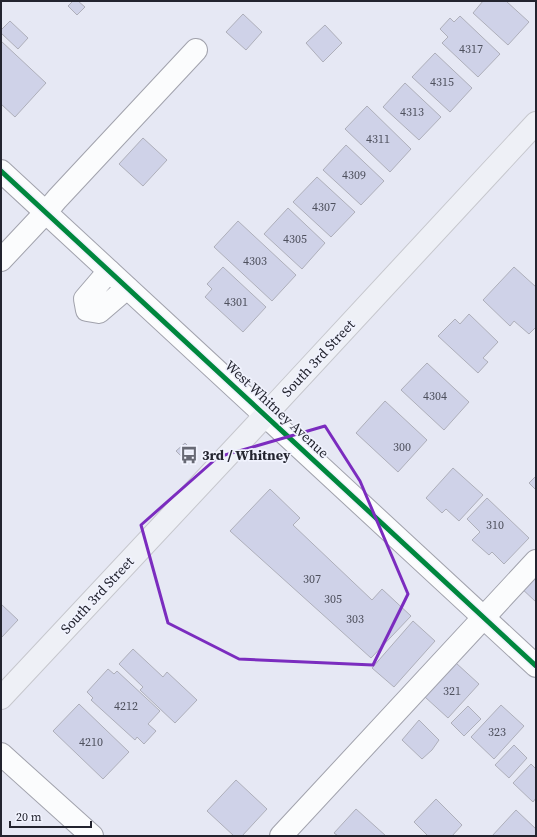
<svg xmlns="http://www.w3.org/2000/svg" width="537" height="837" font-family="'Source Serif 4',serif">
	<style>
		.building { fill: #cfd2e8; stroke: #aeafba }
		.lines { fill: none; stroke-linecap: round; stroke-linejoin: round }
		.minor-casing { stroke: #a1a2ac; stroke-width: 24 }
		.major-casing { stroke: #c6c7cd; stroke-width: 24 }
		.minor { stroke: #fbfcfd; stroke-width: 22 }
		.major { stroke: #eef0f6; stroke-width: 22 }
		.cycleway-casing { stroke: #f0f2fd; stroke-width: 8 }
		.cycleway { stroke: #00873e; stroke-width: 5 }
		.marked { fill: none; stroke: #7b2cbf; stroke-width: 3; stroke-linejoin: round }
		.labels { text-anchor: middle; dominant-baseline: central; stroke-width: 3.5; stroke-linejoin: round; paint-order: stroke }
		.number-label { font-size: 12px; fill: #4e505d }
		.street-label { font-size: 14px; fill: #23242f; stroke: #f0f2fd }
		.poi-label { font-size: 14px; font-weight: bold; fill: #23242f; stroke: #f0f2fd; text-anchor: start }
	</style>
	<rect width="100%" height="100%" fill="#e6e8f4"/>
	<g class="building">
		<polygon points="73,1 78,1 85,7 77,15 68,6"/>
		<polygon points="483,1 506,1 529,22 508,45 473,13"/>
		<polygon points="243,14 262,32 246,50 226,32"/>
		<polygon points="460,16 500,54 478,77 442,43 448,37 440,29 450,18 454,22"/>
		<polygon points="10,21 28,38 18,49 1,33 1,30"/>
		<polygon points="325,25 342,43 323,62 306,43"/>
		<polygon points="1,41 46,83 15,117 1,104"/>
		<polygon points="435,53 472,88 450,112 412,77"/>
		<polygon points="405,83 441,117 419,140 383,107"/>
		<polygon points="367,106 411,149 390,172 345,129"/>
		<polygon points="143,138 167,160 143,186 119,164"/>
		<polygon points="346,145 384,181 361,205 323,170"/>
		<polygon points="317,177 355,212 331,237 293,202"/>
		<polygon points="288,208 325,243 302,269 264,234"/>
		<polygon points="238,221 296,275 272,301 214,247"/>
		<polygon points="223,267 266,307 243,332 205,297 212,289 207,284"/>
		<polygon points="514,267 536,287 536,327 529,334 514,321 510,326 483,300"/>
		<polygon points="469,314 498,342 483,358 488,362 478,373 438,336 455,319 460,324"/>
		<polygon points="427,363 469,402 444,430 401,390"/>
		<polygon points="385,401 427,440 398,472 356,433"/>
		<polygon points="185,443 189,447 181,456 176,451"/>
		<polygon points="453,468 483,495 459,521 446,509 442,513 426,498"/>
		<polygon points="536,476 536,490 529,483"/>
		<polygon points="270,489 300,518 293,525 372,600 382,589 411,616 371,658 230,531"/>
		<polygon points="487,498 529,538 504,564 492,552 489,555 472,540 480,532 467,519"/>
		<polygon points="536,568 536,602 519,586"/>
		<polygon points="1,604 18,620 1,638"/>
		<polygon points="413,621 435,641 394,687 372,668"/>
		<polygon points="133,649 163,677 167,672 197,700 175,723 140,690 143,687 119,664"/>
		<polygon points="456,663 479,684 448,718 425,697"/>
		<polygon points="108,669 114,674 117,671 160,711 148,724 156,731 144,744 137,737 135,740 91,700 93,698 87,692"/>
		<polygon points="79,704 129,752 103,779 53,731"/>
		<polygon points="501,705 524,726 494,759 471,737"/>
		<polygon points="468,706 481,719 464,736 451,723"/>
		<polygon points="419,720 439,740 432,750 422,759 402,740"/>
		<polygon points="514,745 527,758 509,778 495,765"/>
		<polygon points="531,764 536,769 536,798 533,802 513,783"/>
		<polygon points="236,780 267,809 242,836 234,836 207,811"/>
		<polygon points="436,799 462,825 452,836 428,836 414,822"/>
		<polygon points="356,809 386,836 338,836 334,833"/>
		<polygon points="516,810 536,829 536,836 492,836"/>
	</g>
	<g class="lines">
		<g class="minor-casing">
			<g id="minor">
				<polyline points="1,171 536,666"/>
				<polyline points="1,260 46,212 57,199 196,50"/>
				<polyline points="109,271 85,299 87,310 99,312 127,288"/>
				<polyline points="1,754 92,836"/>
				<polyline points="281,836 536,561"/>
			</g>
		</g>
		<g class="major-casing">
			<polyline id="major" points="1,698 245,437 536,123"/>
		</g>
		<use href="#minor" class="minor"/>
		<use href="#major" class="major"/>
		<g class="cycleway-casing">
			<polyline id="cycleway" points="1,171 536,666"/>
		</g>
		<use href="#cycleway" class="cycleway"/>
	</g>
	<path class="marked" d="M325,426L360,481L408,594L373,665L239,659L168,623L141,525L218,457Z"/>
	<defs>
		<g id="bus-bare" transform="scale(1.38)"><path d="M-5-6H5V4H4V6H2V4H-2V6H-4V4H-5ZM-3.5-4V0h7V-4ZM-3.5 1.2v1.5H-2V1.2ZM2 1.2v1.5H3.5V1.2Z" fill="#676974" stroke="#f0f2fd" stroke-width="2.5" paint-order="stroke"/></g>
	</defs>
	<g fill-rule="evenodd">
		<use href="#bus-bare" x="189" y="455"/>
	</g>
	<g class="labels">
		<g class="number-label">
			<text x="471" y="49">4317</text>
			<text x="442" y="82">4315</text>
			<text x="412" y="112">4313</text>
			<text x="378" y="139">4311</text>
			<text x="354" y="175">4309</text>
			<text x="324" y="207">4307</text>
			<text x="295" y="239">4305</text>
			<text x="255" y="261">4303</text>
			<text x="236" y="302">4301</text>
			<text x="435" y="396">4304</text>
			<text x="402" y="447">300</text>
			<text x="495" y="525">310</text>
			<text x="312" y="579">307</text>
			<text x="333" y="599">305</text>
			<text x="355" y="619">303</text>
			<text x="452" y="691">321</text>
			<text x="126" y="706">4212</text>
			<text x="497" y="732">323</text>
			<text x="91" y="742">4210</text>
		</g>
		<g class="street-label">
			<text transform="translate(318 358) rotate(-47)">South 3rd Street</text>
			<text transform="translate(277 409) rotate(43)">West Whitney Avenue</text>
			<text transform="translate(97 595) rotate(-47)">South 3rd Street</text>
		</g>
		<g class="poi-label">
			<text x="202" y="455">3rd / Whitney</text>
		</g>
	</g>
	<rect width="537" height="837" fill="none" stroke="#23242f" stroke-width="4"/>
	<path d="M10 821v6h81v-6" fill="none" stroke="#23242f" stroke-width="2"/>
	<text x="16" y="821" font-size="12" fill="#23242f" stroke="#f0f2fd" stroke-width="3" paint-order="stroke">20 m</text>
</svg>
